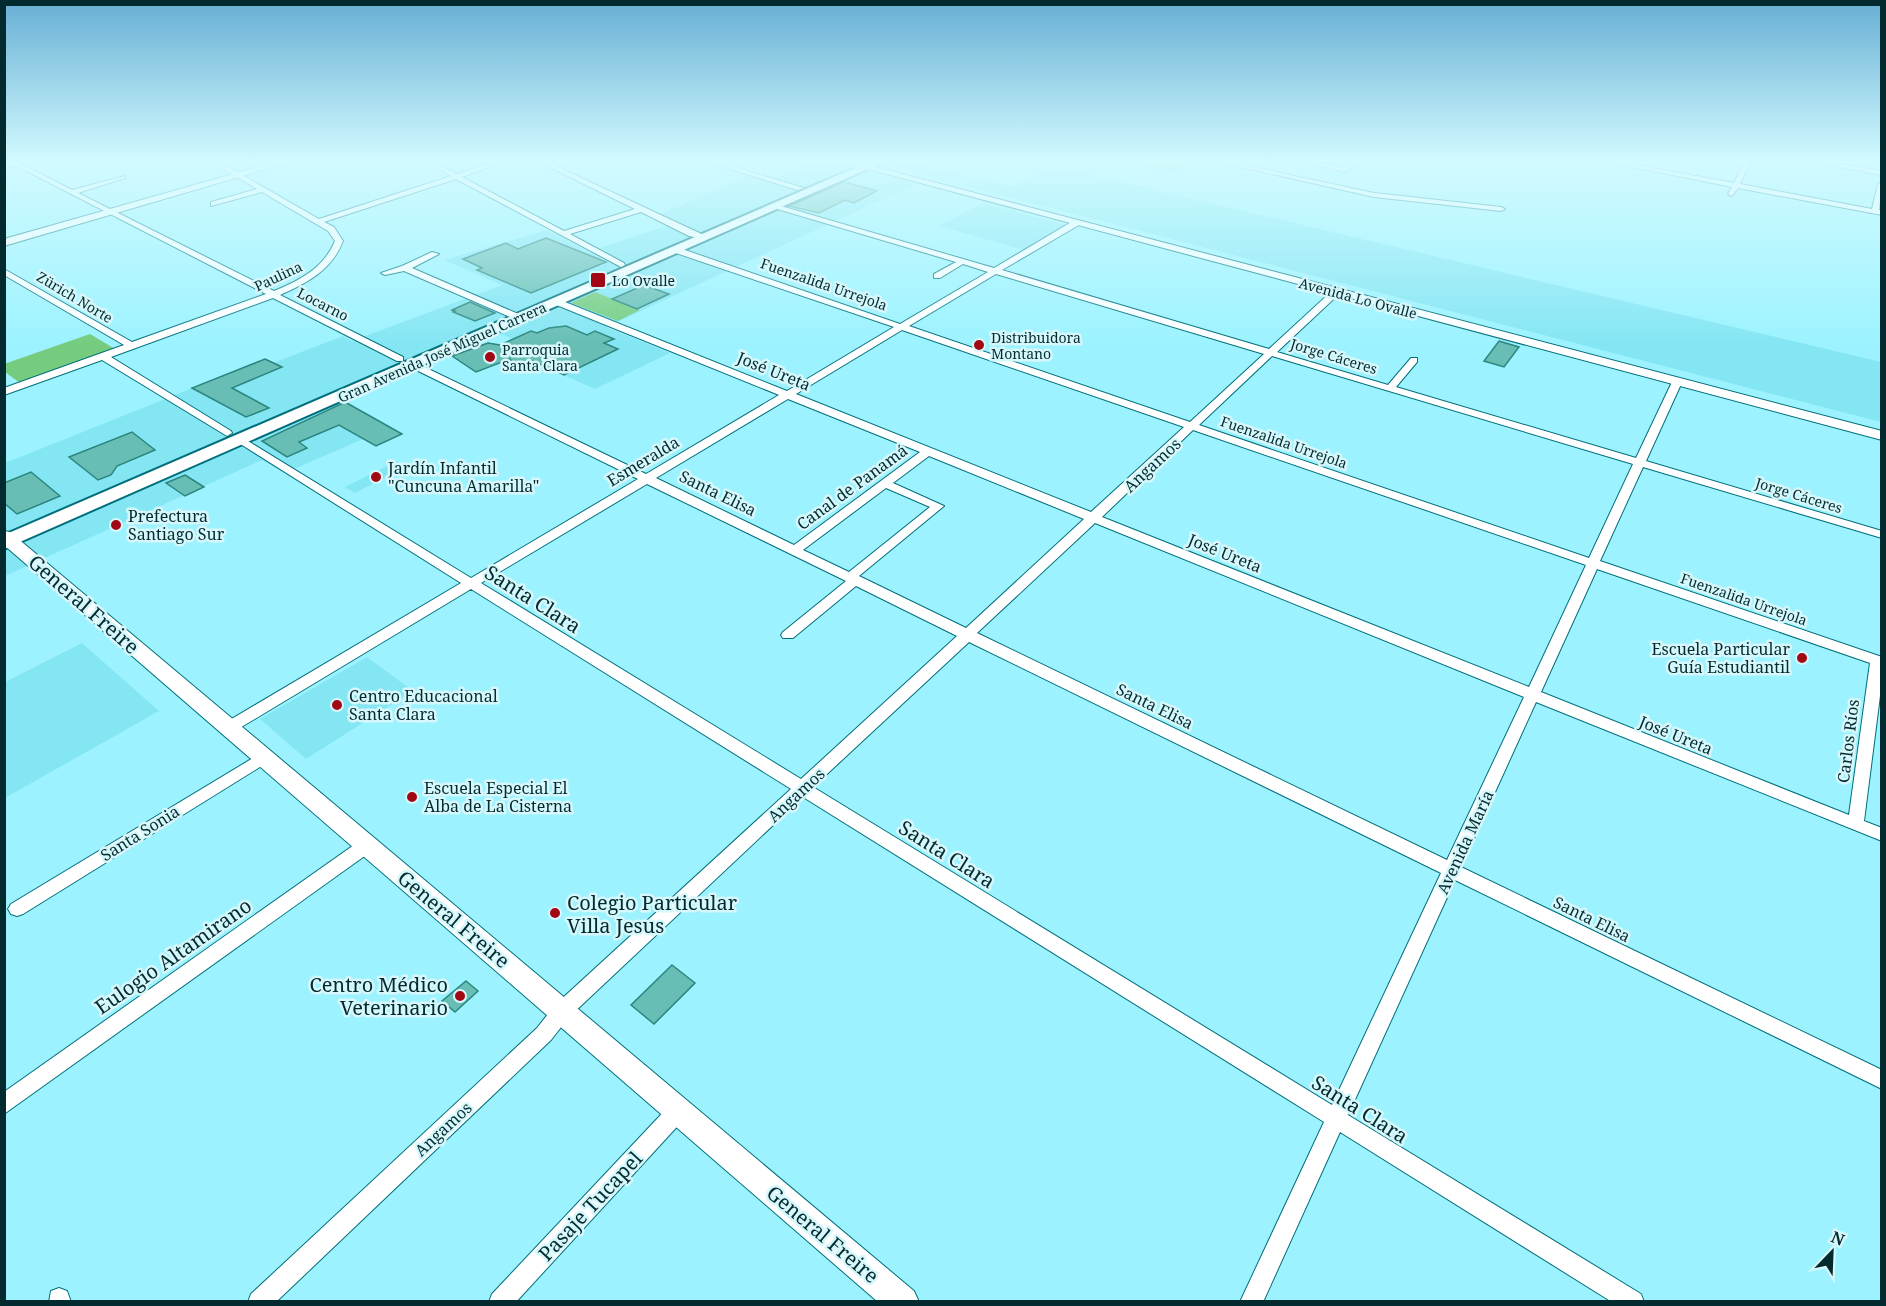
<svg xmlns="http://www.w3.org/2000/svg" width="1886" height="1306" font-family="'Noto Serif',serif">
	<style>
		.built { fill: #85e6f3 }
		.green { fill: #75cc7f }
		.building { fill: #68beb5; stroke: #2a867e; stroke-width: 1.5 }
		.lines { fill: none; stroke-linecap: round; stroke-linejoin: round }
		.street-casing { stroke: #006f7a; stroke-width: 2 }
		.secondary-casing { stroke: #006f7a; stroke-width: 2 }
		.primary-casing { stroke: #006f7a; stroke-width: 4 }
		.street { fill: #fff; fill-rule: evenodd }
		.secondary { fill: #fff; fill-rule: evenodd }
		.primary { fill: #fff; fill-rule: evenodd }
		.poi-dot { fill: #a20813; stroke: #d6f7fb; stroke-width: 2 }
		.labels { text-anchor: middle; dominant-baseline: central; stroke-width: 5; stroke-linejoin: round; paint-order: stroke }
		.far-street-label { font-size: 14px; fill: #032b2f; stroke: #d6f7fb }
		.far-poi-label { font-size: 14px; fill: #032b2f; stroke: #d6f7fb; text-anchor: start }
		.street-label { font-size: 16px; fill: #032b2f; stroke: #d6f7fb }
		.poi-label { font-size: 16px; fill: #032b2f; stroke: #d6f7fb; text-anchor: start }
		.near-street-label { font-size: 20px; fill: #032b2f; stroke: #d6f7fb }
		.near-poi-label { font-size: 20px; fill: #032b2f; stroke: #d6f7fb; text-anchor: start }
	</style>
	<rect width="100%" height="100%" fill="#9cf3ff"/>
	<g class="built">
		<polygon points="818,161 830,161 916,184 606,327 670,353 595,389 543,366 556,358 502,334 345,402 402,434 376,446 363,439 285,473 262,460 5,576 5,463 265,359 273,363 343,336 352,341 502,285 444,260 547,230 589,252 674,223 659,215 749,175 767,181"/>
		<polygon points="896,161 906,161 1012,187 1054,166 1881,362 1881,422 888,166"/>
		<polygon points="983,203 1066,225 1024,250 939,226"/>
		<polygon points="397,461 406,467 355,493 345,487"/>
		<polygon points="82,643 159,711 5,798 5,682"/>
		<polygon points="367,657 413,691 306,759 260,719"/>
	</g>
	<g class="green">
		<polygon points="1148,161 1190,163 1172,173 1140,165"/>
		<polygon points="595,292 640,310 618,321 571,303"/>
		<polygon points="90,334 115,349 20,383 5,372 4,364"/>
	</g>
	<g class="building">
		<polygon points="844,182 877,191 854,203 845,200 819,213 789,206"/>
		<polygon points="546,238 606,262 531,293 477,270 482,268 463,259 506,243 518,249"/>
		<polygon points="644,285 669,294 637,309 612,299"/>
		<polygon points="470,302 495,313 475,321 453,312 455,311 452,310"/>
		<polygon points="566,326 587,335 595,331 614,339 604,343 618,349 564,375 533,361 513,365 510,359 476,372 452,356 488,343 500,345 531,331 537,333 549,328"/>
		<polygon points="1499,341 1519,347 1504,367 1484,361"/>
		<polygon points="265,359 282,367 232,388 269,408 246,417 192,388"/>
		<polygon points="345,402 402,434 376,446 339,425 299,442 307,448 287,457 262,441"/>
		<polygon points="132,432 155,450 117,466 111,475 98,480 69,457"/>
		<polygon points="31,472 60,496 17,514 4,503 4,483"/>
		<polygon points="185,475 204,487 185,496 166,483"/>
		<polygon points="672,965 695,983 654,1024 631,1005"/>
		<polygon points="466,981 478,991 455,1012 442,1001"/>
	</g>
	<g class="lines">
		<g class="street-casing">
			<g id="street">
				<path d="M7,161H15L72,190L125,176V178L78,193L274,291C299,281 324,268 335,241L328,231L262,192L211,206V202L257,189L211,161H218L319,219L451,176L425,161H432L457,174L497,161H506L462,177L564,231L635,209L537,161H545L708,237L704,239L689,236L641,212L570,234L624,263L625,265L621,267L456,179L324,222L334,227L343,241C332,270 307,283 280,295L403,357V361H397L273,298L111,357L231,431L232,433L227,436L102,360L4,395V388L124,345L4,275V269L132,342L266,294Z"/>
				<polygon points="705,161 714,161 804,188 797,190"/>
				<polygon points="1214,161 1225,161 1374,193 1501,207 1505,209 1501,211 1374,197"/>
				<polygon points="1298,161 1309,161 1344,168 1354,161 1361,161 1345,172"/>
				<polygon points="1603,161 1615,161 1734,183 1745,161 1751,161 1740,184 1872,209 1878,184 1882,182 1879,210 1882,211 1882,215 1738,188 1732,196 1728,194 1732,187"/>
				<polygon points="1809,161 1822,161 1882,171 1882,175"/>
				<path d="M774,204L994,268L1073,221H1079V225L1002,270L1269,349L1333,290H1339V294L1277,352L1388,385L1411,358H1417V362L1396,387L1636,458L1672,382L1680,380L1682,382L1646,461L1882,531V538L1643,467L1600,561L1882,657V680L1864,821L1882,828V841L1536,702L1461,867L1882,1070V1089L1455,880L1348,1115L1641,1294L1644,1302H1612L1340,1132L1263,1302H1240L1324,1122L803,797L569,1017L551,1040L276,1302H248L251,1294L537,1028L555,1005L791,789L471,589L233,732H223L221,728L223,724L461,583L234,440L239,437L243,438L471,578L638,479L410,367V363H416L646,474L779,395L554,304V300H560L787,391L894,327L673,252V248H679L900,324L988,272L963,264L940,278H934V274L956,262L774,208ZM996,274L1264,354L1190,422L909,326ZM902,330L1184,427L1091,512L796,394ZM1272,356L1633,464L1589,558L1199,425ZM788,399L920,452L794,545L656,478ZM1193,430L1586,565L1529,687L1102,517ZM929,456L1084,519L966,628L859,576L944,506L893,483ZM647,484L846,581L783,632L781,635L783,638H793L856,586L957,636L801,779L481,583ZM886,488L930,507L849,572L803,550ZM1095,523L1524,697L1447,860L977,633ZM1597,569L1870,663L1849,815L1541,692ZM969,642L1441,873L1332,1105L813,787Z"/>
				<polygon points="432,252 439,254 412,268 523,316 523,320 517,320 404,271 385,275 381,273 402,266"/>
				<polygon points="263,752 268,754 270,758 268,762 23,914 17,916 11,914 8,909 11,904"/>
				<polygon points="367,838 373,840 375,845 373,850 4,1114 4,1092 361,840"/>
				<polygon points="678,1101 685,1104 688,1111 685,1118 516,1302 489,1302 492,1294 671,1104"/>
				<polygon points="59,1288 67,1291 71,1302 49,1302 51,1291"/>
			</g>
		</g>
		<g class="secondary-casing">
			<g id="secondary">
				<polygon points="15,161 32,161 4,169 4,163"/>
				<polygon points="279,161 293,161 4,246 4,239"/>
				<polygon points="838,161 853,161 1882,431 1882,440"/>
				<polygon points="4,531 10,532 914,1291 919,1302 878,1302 4,545"/>
			</g>
		</g>
		<g class="primary-casing">
			<polygon id="primary" points="871,161 886,161 4,549 4,535"/>
		</g>
		<use href="#street" class="street"/>
		<use href="#secondary" class="secondary"/>
		<use href="#primary" class="primary"/>
	</g>
	<linearGradient id="sky" x2="0" y2="1"><stop stop-color="#67afd4"/><stop offset="0.47" stop-color="#d2faff"/><stop offset="1" stop-color="#d2faff" stop-opacity="0"/></linearGradient>
	<rect width="1886" height="343" fill="url(#sky)"/>
	<g class="poi-dot">
		<rect x="590" y="272" width="16" height="16" rx="3"/>
		<circle cx="979" cy="345" r="6"/>
		<circle cx="490" cy="357" r="6"/>
		<circle cx="376" cy="477" r="6"/>
		<circle cx="116" cy="525" r="6"/>
		<circle cx="1802" cy="658" r="6"/>
		<circle cx="337" cy="705" r="6"/>
		<circle cx="412" cy="797" r="6"/>
		<circle cx="555" cy="913" r="6"/>
		<circle cx="460" cy="996" r="6"/>
	</g>
	<g class="labels">
		<g class="far-street-label">
			<text transform="translate(278 276) rotate(-25)">Paulina</text>
			<text transform="translate(824 284) rotate(19)">Fuenzalida Urrejola</text>
			<text transform="translate(75 297) rotate(31)">Zürich Norte</text>
			<text transform="translate(1358 298) rotate(15)">Avenida Lo Ovalle</text>
			<text transform="translate(323 304) rotate(27)">Locarno</text>
			<text transform="translate(442 352) rotate(-24)">Gran Avenida José Miguel Carrera</text>
			<text transform="translate(1334 356) rotate(17)">Jorge Cáceres</text>
			<text transform="translate(1284 442) rotate(19)">Fuenzalida Urrejola</text>
			<text transform="translate(1799 495) rotate(17)">Jorge Cáceres</text>
			<text transform="translate(1744 599) rotate(19)">Fuenzalida Urrejola</text>
		</g>
		<g class="far-poi-label">
			<text x="612" y="280">Lo Ovalle</text>
			<text x="991" y="337">Distribuidora<tspan x="991" dy="16">Montano</tspan></text>
			<text x="502" y="349">Parroquia<tspan x="502" dy="16">Santa Clara</tspan></text>
		</g>
		<g class="street-label">
			<text transform="translate(774 371) rotate(22)">José Ureta</text>
			<text transform="translate(643 461) rotate(-31)">Esmeralda</text>
			<text transform="translate(1152 465) rotate(-43)">Angamos</text>
			<text transform="translate(852 487) rotate(-36)">Canal de Panamá</text>
			<text transform="translate(718 493) rotate(26)">Santa Elisa</text>
			<text transform="translate(1225 553) rotate(22)">José Ureta</text>
			<text transform="translate(1155 706) rotate(26)">Santa Elisa</text>
			<text transform="translate(1676 735) rotate(22)">José Ureta</text>
			<text transform="translate(1848 741) rotate(-83)">Carlos Ríos</text>
			<text transform="translate(796 795) rotate(-43)">Angamos</text>
			<text transform="translate(140 833) rotate(-32)">Santa Sonia</text>
			<text transform="translate(1465 842) rotate(-65)">Avenida María</text>
			<text transform="translate(1592 919) rotate(26)">Santa Elisa</text>
			<text transform="translate(443 1129) rotate(-43)">Angamos</text>
		</g>
		<g class="poi-label">
			<text x="388" y="468">Jardín Infantil<tspan x="388" dy="18">"Cuncuna Amarilla"</tspan></text>
			<text x="128" y="516">Prefectura<tspan x="128" dy="18">Santiago Sur</tspan></text>
			<text x="1790" y="649" text-anchor="end">Escuela Particular<tspan x="1790" dy="18">Guía Estudiantil</tspan></text>
			<text x="349" y="696">Centro Educacional<tspan x="349" dy="18">Santa Clara</tspan></text>
			<text x="424" y="788">Escuela Especial El<tspan x="424" dy="18">Alba de La Cisterna</tspan></text>
		</g>
		<g class="near-street-label">
			<text transform="translate(533 599) rotate(32)">Santa Clara</text>
			<text transform="translate(84 604) rotate(41)">General Freire</text>
			<text transform="translate(947 854) rotate(32)">Santa Clara</text>
			<text transform="translate(454 919) rotate(40)">General Freire</text>
			<text transform="translate(173 956) rotate(-35)">Eulogio Altamirano</text>
			<text transform="translate(1360 1109) rotate(32)">Santa Clara</text>
			<text transform="translate(590 1206) rotate(-47)">Pasaje Tucapel</text>
			<text transform="translate(823 1234) rotate(40)">General Freire</text>
		</g>
		<g class="near-poi-label">
			<text x="567" y="902">Colegio Particular<tspan x="567" dy="23">Villa Jesus</tspan></text>
			<text x="448" y="984" text-anchor="end">Centro Médico<tspan x="448" dy="23">Veterinario</tspan></text>
		</g>
	</g>
	<rect width="1886" height="1306" fill="none" stroke="#032b2f" stroke-width="12"/>
	<g transform="translate(1832 1252) rotate(23)" stroke="#d6f7fb" stroke-width="4.5" paint-order="stroke">
	<path d="M0-4.5L10 22L0 15L-10 22Z" fill="#032b2f"/>
	<text y="-9" font-size="16" font-weight="bold" text-anchor="middle" fill="#032b2f">N</text>
	</g>
</svg>
